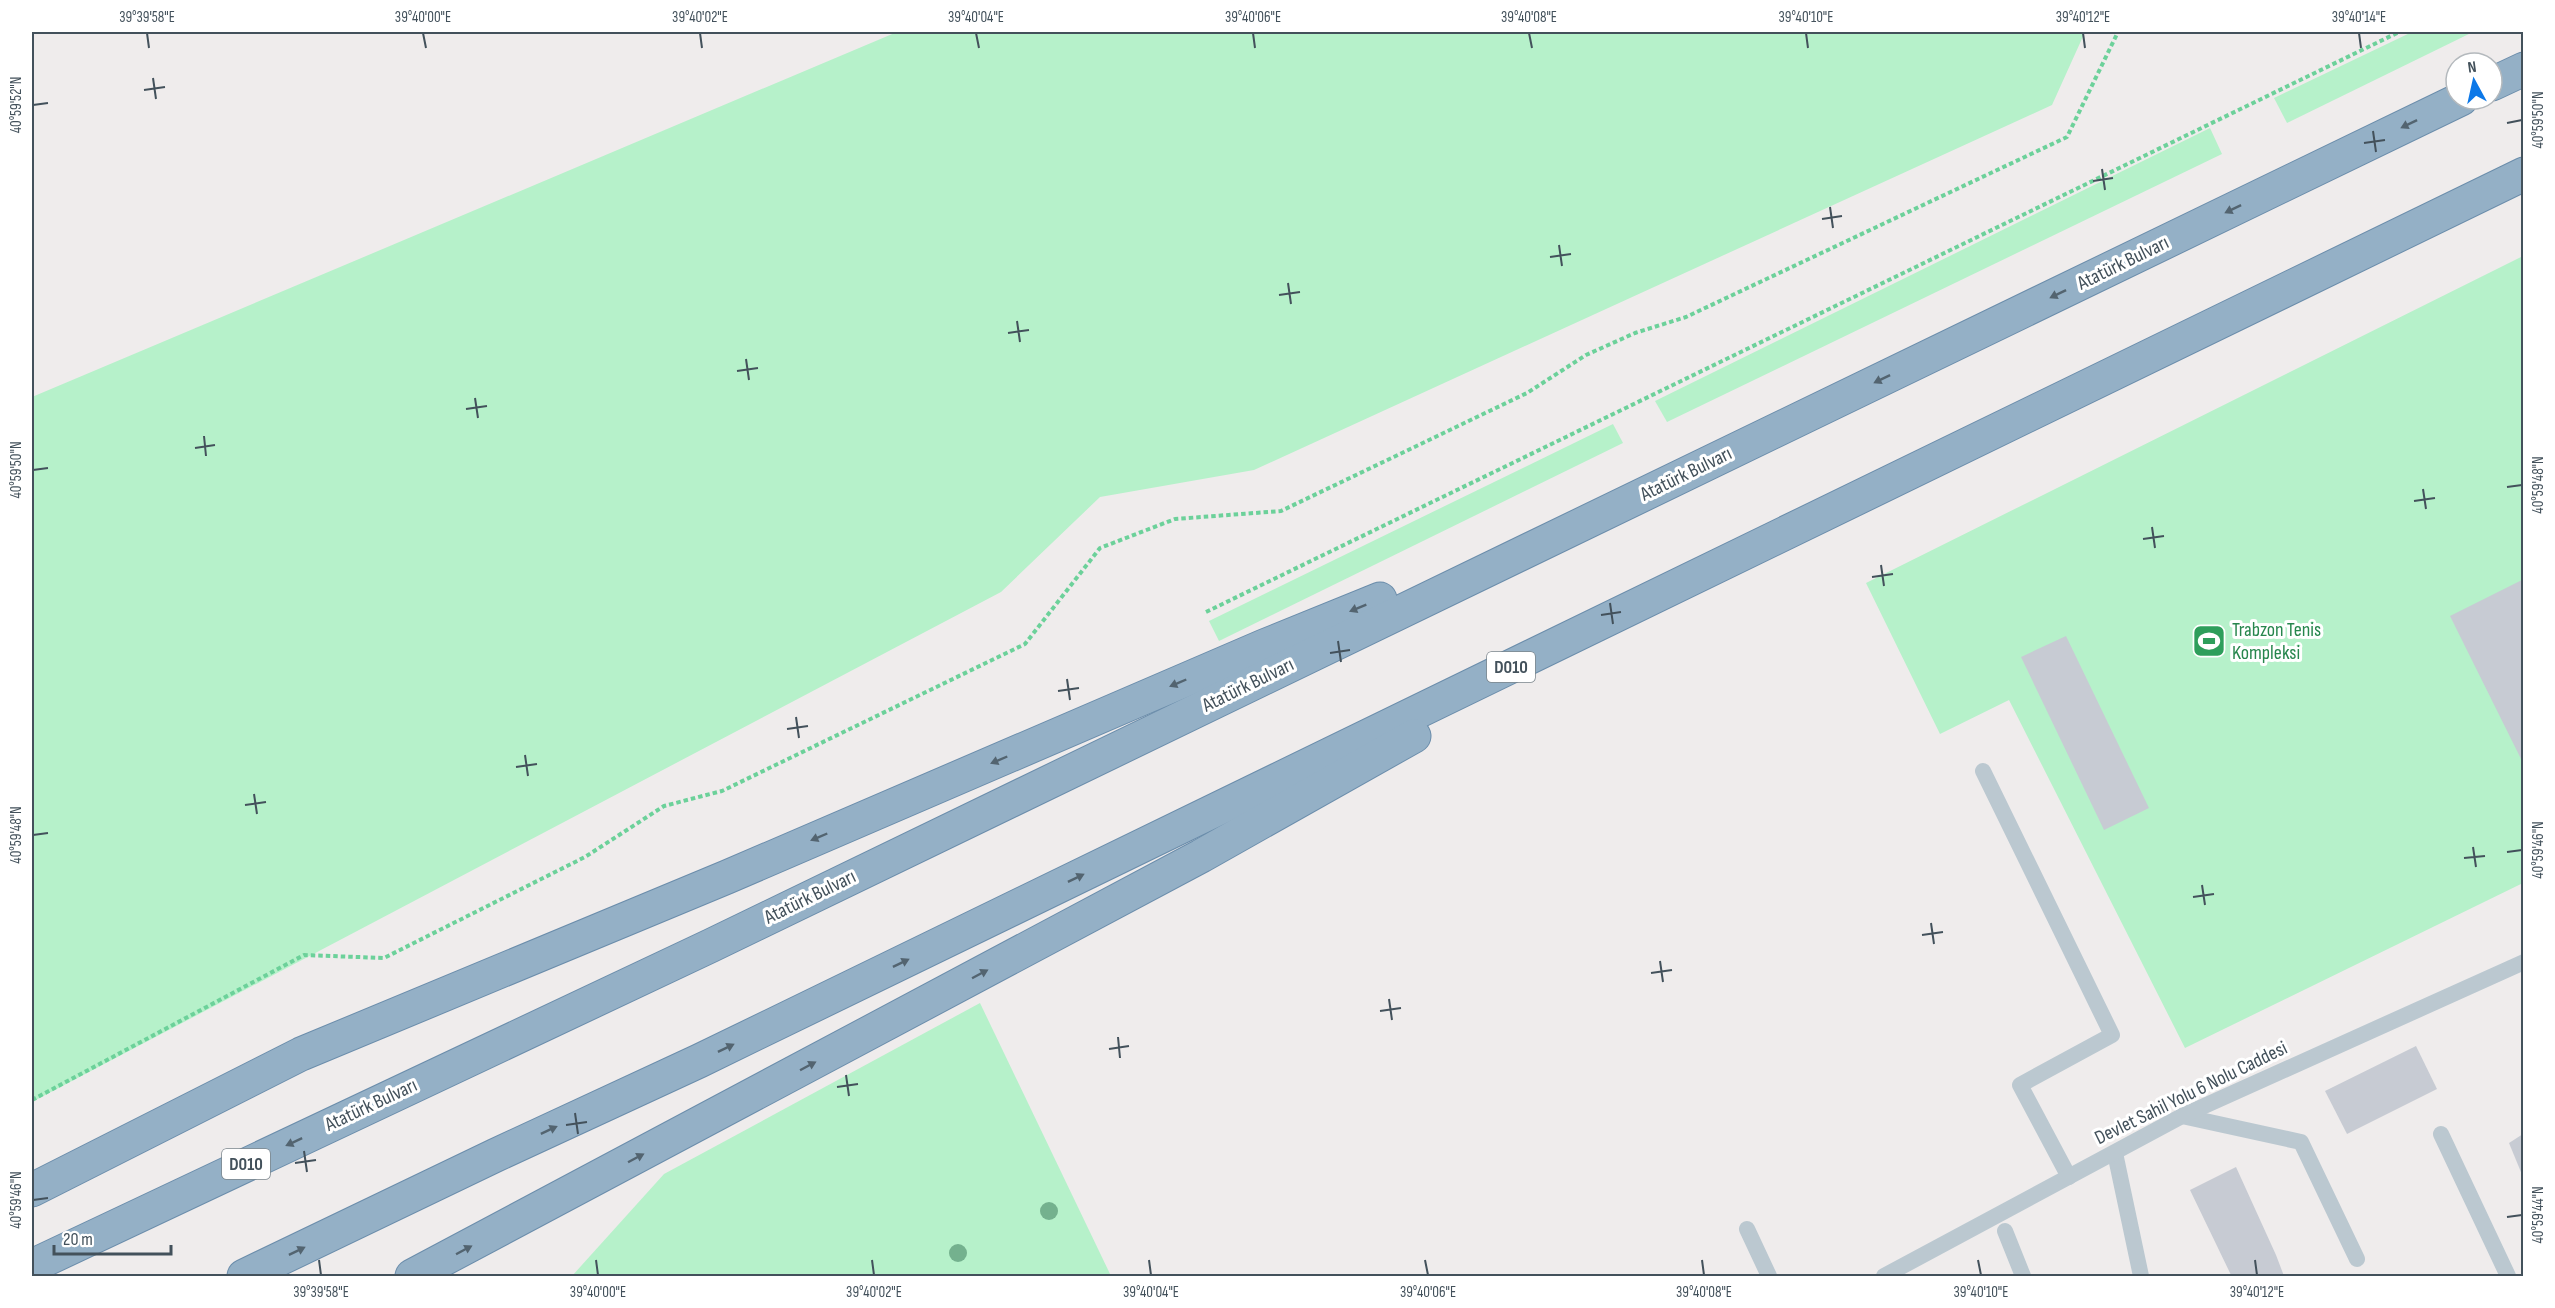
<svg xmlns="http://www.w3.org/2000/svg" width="2555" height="1308" font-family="'Sofia Sans Condensed',sans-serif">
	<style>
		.green { fill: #b6f1ca }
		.building { fill: #c7cbd3 }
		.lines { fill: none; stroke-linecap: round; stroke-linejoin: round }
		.trunk-casing { stroke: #6b8dab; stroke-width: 35 }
		.path { stroke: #6cd19a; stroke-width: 4; stroke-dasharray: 4.5 3; stroke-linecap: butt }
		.service { stroke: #bbc8d0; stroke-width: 16 }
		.trunk { stroke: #94b0c6; stroke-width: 33 }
		.tree { fill: #74b18e }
		.oneway { fill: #536470 }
		.ticks { fill: none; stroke: #43515b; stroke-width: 2 }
		.labels { text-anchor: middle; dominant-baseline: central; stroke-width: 6; stroke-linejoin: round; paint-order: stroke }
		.shield { fill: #fff; stroke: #7b858c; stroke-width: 1.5 }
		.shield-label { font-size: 18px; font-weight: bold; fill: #43515b }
		.street-label { font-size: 20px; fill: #43515b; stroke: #fff }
		.leisure-label { font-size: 20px; fill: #27864d; stroke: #fff; text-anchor: start }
		.neatline { fill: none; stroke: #43515b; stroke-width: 2 }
		.ticks-label { font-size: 15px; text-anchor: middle; fill: #43515b }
	</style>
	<rect width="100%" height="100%" fill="#efecec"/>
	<g class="green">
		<polygon points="897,32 2085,32 2052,105 1254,470 1100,497 1001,592 32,1102 32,397"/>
		<polygon points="2412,32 2473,32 2287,123 2274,98"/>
		<polygon points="2210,128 2222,154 1667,422 1655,401"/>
		<polygon points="2523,256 2523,883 2185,1048 2009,700 1940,734 1866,583"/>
		<polygon points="1613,424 1623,443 1219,641 1209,621"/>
		<polygon points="980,1003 1111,1276 572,1276 664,1174"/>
	</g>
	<g class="building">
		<polygon points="2524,579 2524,765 2450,616"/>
		<polygon points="2066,636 2149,808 2104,830 2021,657"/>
		<polygon points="2416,1046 2437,1089 2347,1134 2325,1091"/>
		<polygon points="2523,1134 2523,1177 2509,1143"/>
		<polygon points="2236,1167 2276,1255 2284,1276 2227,1276 2231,1275 2190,1190"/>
	</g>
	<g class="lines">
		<g class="trunk-casing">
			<g id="trunk">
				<polyline points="2492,84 2524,69"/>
				<polyline points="32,1190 301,1054 727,877 1264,646 1380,599"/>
				<polyline points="32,1266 710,946 2461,99"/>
				<polyline points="244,1276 496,1155 699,1061 2524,174"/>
				<polyline points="412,1276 1201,856 1414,736"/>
			</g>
		</g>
		<g class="path">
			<polyline points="1206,612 2399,32"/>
			<polyline points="32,1100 304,955 384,958 585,857 664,806 722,791 1025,644 1100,548 1175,519 1281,511 1527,393 1586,355 1635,333 1686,317 2067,137 2118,32"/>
		</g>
		<g class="service">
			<polyline points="1983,771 2112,1035 2020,1085 2069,1177"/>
			<polyline points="2182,1116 2301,1142 2357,1259"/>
			<polyline points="2441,1134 2508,1276"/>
			<polyline points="2115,1153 2141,1276"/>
			<polyline points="1747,1229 1769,1276"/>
			<polyline points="2005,1231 2023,1276"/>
			<polyline points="1884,1276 2182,1116 2524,962"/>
		</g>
		<use href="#trunk" class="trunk"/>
	</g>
	<g class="tree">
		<circle cx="1049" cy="1211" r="9"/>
		<circle cx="958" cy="1253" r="9"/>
	</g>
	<defs><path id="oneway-solid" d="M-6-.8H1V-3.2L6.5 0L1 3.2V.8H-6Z" transform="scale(1.5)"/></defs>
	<g class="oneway">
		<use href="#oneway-solid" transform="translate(2409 124) rotate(154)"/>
		<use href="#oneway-solid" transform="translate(2233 209) rotate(154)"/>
		<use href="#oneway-solid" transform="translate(2058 294) rotate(154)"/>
		<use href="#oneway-solid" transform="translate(1882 379) rotate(154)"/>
		<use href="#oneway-solid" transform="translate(1358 608) rotate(158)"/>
		<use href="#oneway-solid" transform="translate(1178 683) rotate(157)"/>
		<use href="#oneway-solid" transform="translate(999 760) rotate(157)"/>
		<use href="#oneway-solid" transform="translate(819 837) rotate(157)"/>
		<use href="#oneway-solid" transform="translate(1076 878) rotate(-26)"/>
		<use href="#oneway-solid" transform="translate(901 963) rotate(-26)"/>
		<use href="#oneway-solid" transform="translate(980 974) rotate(-28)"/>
		<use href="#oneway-solid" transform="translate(726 1048) rotate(-26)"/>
		<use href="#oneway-solid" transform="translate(808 1066) rotate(-28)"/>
		<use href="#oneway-solid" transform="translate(549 1130) rotate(-25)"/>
		<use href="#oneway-solid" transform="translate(294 1142) rotate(155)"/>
		<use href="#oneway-solid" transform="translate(636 1158) rotate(-28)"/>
		<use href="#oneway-solid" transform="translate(464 1250) rotate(-28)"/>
		<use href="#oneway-solid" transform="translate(297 1251) rotate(-26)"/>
	</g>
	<path class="ticks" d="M147,33L149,48M423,33L426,48M700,33L702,48M976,33L979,48M1253,33L1255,48M1529,33L1532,48M1806,33L1808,48M2083,33L2085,48M2359,33L2361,48M153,78L156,99M144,90L165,87M33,105L48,103M2507,123L2522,120M2373,131L2376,152M2364,143L2385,140M2102,169L2105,190M2093,181L2113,178M1830,207L1833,228M1822,219L1842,216M1559,245L1562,266M1550,257L1571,254M1288,283L1291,304M1279,295L1300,292M1017,321L1020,342M1008,333L1029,330M746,359L749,380M737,371L758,368M475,398L478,418M466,409L487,406M204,436L206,456M195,448L215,445M33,470L48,468M2507,487L2522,485M2423,489L2426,509M2414,501L2435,498M2152,527L2155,548M2143,539L2164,536M1881,565L1884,586M1872,577L1893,574M1610,603L1613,624M1601,615L1621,612M1338,641L1341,662M1330,653L1350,650M1067,679L1070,700M1058,691L1079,688M796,717L799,738M787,729L808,726M525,755L528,776M516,767L537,764M254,794L257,814M245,805L266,802M33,835L48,833M2473,847L2476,867M2507,852L2522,850M2464,858L2485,856M2202,885L2205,905M2193,897L2214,894M1931,923L1934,944M1922,935L1943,932M1660,961L1663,982M1651,973L1672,970M1389,999L1392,1020M1380,1011L1401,1008M1118,1037L1120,1058M1109,1049L1129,1046M846,1075L849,1096M837,1087L858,1084M575,1113L578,1134M566,1125L587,1122M304,1151L307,1172M295,1163L316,1160M33,1200L48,1198M2507,1217L2522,1215M319,1260L321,1275M596,1260L598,1275M872,1260L874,1275M1149,1260L1151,1275M1425,1260L1428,1275M1702,1260L1704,1275M1978,1260L1981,1275M2255,1260L2257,1275"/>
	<defs>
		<g id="stadium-square" transform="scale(1.725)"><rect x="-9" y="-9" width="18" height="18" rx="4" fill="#2e9e5b" stroke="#fff"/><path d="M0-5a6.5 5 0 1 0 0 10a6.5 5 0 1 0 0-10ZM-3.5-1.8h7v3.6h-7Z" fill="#fff"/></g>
	</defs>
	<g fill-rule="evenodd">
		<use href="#stadium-square" x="2209" y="641"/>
	</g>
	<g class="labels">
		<g class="shield">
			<rect x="1487" y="652" width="48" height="30" rx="4.5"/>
			<rect x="222" y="1149" width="48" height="30" rx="4.5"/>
		</g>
		<g class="shield-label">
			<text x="1511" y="667">D010</text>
			<text x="246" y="1164">D010</text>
		</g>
		<g class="street-label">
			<text transform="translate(2123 263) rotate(-26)">Atatürk Bulvarı</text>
			<text transform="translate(1686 474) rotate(-26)">Atatürk Bulvarı</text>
			<text transform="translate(1248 685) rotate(-26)">Atatürk Bulvarı</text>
			<text transform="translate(810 897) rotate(-26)">Atatürk Bulvarı</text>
			<text transform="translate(2191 1093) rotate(-26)">Devlet Sahil Yolu 6 Nolu Caddesi</text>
			<text transform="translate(371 1105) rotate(-25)">Atatürk Bulvarı</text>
		</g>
		<g class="leisure-label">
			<text x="2232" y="630">Trabzon Tenis<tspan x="2232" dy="23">Kompleksi</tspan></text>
		</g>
	</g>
	<rect width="2555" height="1308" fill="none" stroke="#ffffff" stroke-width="66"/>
	<g transform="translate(2474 81) rotate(352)"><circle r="28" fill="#ffffff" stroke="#b4b9bd" stroke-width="1.5"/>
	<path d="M0-4.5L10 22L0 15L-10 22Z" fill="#0c78e8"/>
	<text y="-9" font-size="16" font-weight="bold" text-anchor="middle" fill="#43515b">N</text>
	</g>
	<path d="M54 1245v9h117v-9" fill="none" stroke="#43515b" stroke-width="3"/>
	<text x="63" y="1245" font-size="18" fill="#43515b" stroke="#ffffff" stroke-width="4.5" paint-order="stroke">20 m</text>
	<rect x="33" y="33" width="2489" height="1242" class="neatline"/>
	<g class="ticks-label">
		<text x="147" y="22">39°39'58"E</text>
		<text x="423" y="22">39°40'00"E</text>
		<text x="700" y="22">39°40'02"E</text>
		<text x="976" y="22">39°40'04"E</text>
		<text x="1253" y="22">39°40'06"E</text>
		<text x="1529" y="22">39°40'08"E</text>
		<text x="1806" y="22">39°40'10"E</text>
		<text x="2083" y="22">39°40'12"E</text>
		<text x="2359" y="22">39°40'14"E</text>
		<text transform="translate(16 105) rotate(-90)" y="5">40°59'52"N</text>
		<text transform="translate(2538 120) rotate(-90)" y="5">40°59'50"N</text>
		<text transform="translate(16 470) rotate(-90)" y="5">40°59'50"N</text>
		<text transform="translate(2538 485) rotate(-90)" y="5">40°59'48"N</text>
		<text transform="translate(16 835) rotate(-90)" y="5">40°59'48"N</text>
		<text transform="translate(2538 850) rotate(-90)" y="5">40°59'46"N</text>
		<text transform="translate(16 1200) rotate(-90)" y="5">40°59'46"N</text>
		<text transform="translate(2538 1215) rotate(-90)" y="5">40°59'44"N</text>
		<text x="321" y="1297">39°39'58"E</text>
		<text x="598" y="1297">39°40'00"E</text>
		<text x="874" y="1297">39°40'02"E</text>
		<text x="1151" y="1297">39°40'04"E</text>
		<text x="1428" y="1297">39°40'06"E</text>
		<text x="1704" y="1297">39°40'08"E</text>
		<text x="1981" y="1297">39°40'10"E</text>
		<text x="2257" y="1297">39°40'12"E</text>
	</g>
</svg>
